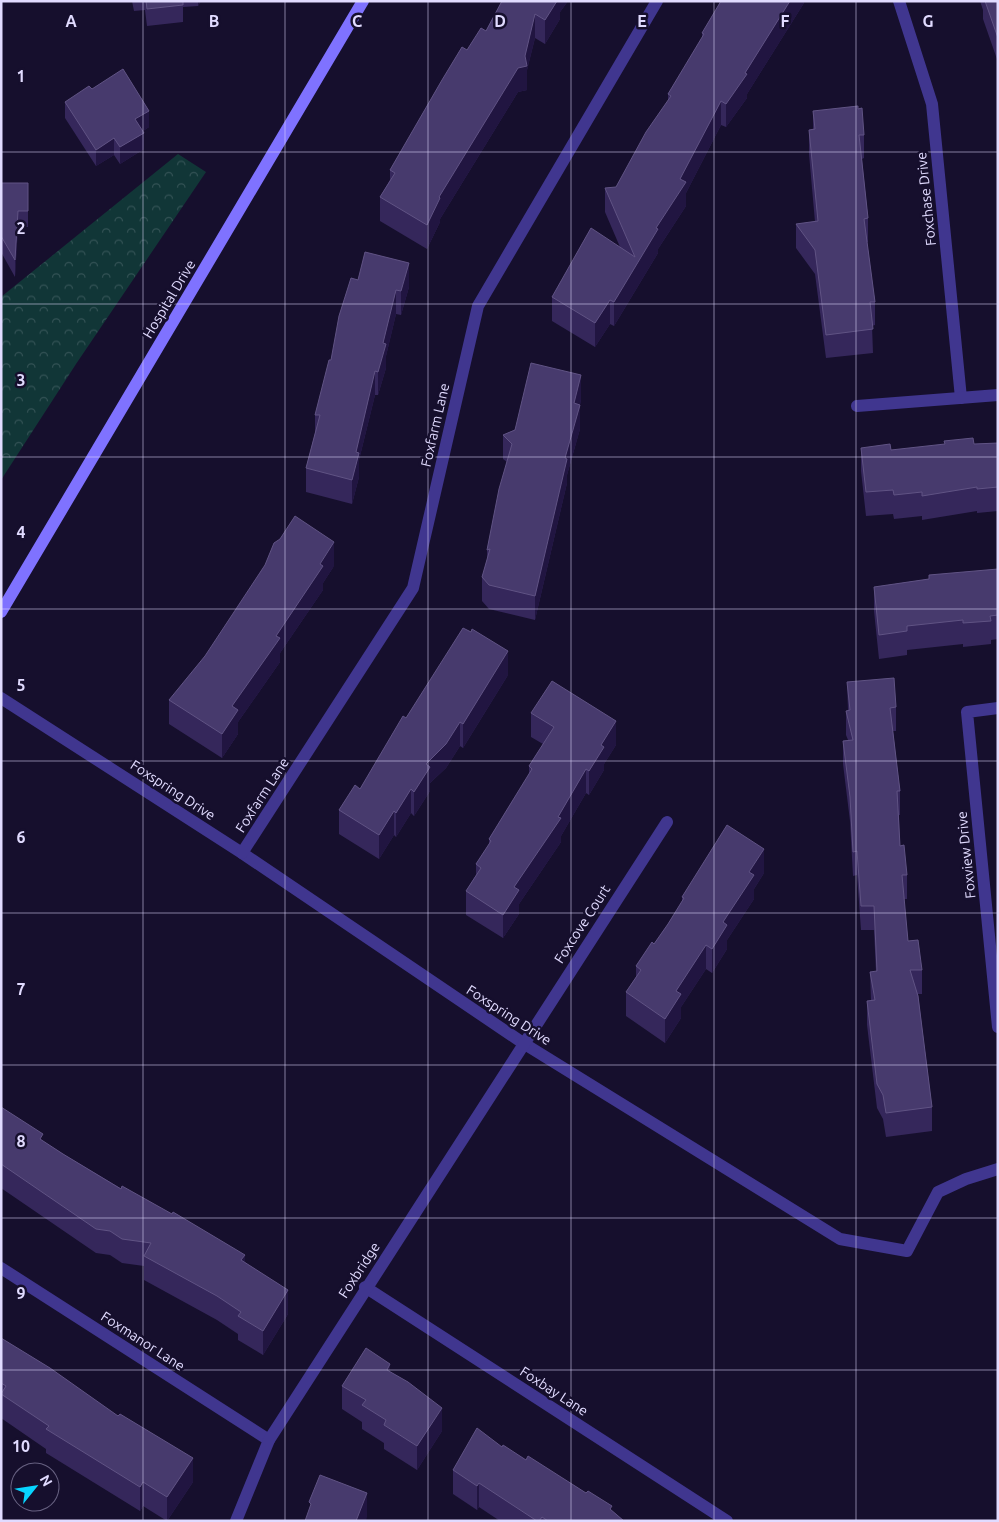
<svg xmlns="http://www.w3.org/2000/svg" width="999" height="1522" font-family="Ubuntu,sans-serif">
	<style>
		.forest { fill: url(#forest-crowns) }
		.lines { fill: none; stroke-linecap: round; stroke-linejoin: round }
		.street { stroke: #40368f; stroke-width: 12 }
		.secondary { stroke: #7f72ff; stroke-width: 12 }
		.wall { fill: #35275b }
		.shaded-wall { fill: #211541 }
		.building { fill: #473a6d; stroke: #605384 }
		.grid { fill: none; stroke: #e1dbff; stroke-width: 1; stroke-opacity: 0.55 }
		.labels { text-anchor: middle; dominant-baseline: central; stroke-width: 5; stroke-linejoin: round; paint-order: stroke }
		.street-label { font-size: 14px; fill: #e1dbff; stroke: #160f2d }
		.grid-label { font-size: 16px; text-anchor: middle; font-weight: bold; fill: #e1dbff; stroke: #160f2d; stroke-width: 5; stroke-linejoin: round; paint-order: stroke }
	</style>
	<defs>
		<pattern id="forest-crowns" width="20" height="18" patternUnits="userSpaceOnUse" patternTransform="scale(1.25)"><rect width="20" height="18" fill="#113637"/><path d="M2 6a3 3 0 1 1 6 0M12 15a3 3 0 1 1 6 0" fill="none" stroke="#335255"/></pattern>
	</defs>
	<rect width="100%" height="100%" fill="#160f2d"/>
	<polygon class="forest" points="178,154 206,172 76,364 1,480 1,297"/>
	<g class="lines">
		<g class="street">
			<polyline points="899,1 932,104 961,398"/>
			<polyline points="857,406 998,395"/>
			<polyline points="1,698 242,853 523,1043 840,1239 907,1251 938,1192 966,1179 998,1169"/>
			<polyline points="998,708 967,712 998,1027"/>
			<polyline points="242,853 413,588 478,306 657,1"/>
			<polyline points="1,1268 269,1440"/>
			<polyline points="365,1287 727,1521"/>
			<polyline points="236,1521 269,1440 667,822"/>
		</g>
		<polyline class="secondary" points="1,612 363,1"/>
	</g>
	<g class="wall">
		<polygon points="132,1 201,1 198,6 183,7 183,22 147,26 145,10 134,11"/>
		<polygon points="502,1 568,1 560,12 560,19 545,44 535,38 527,70 527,90 518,92 440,219 440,222 427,249 380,221 380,197 390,180 390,170 467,50 486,31"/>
		<polygon points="804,1 804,3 747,94 747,98 726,127 721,125 686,193 686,206 658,249 658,253 614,326 610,324 595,347 552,321 552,297 620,247 605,212 605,188 616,187 668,101 668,94 702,38 702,33"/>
		<polygon points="980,1 998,1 998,62 983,19 983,10"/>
		<polygon points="92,89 149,127 143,131 144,149 120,164 114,155 96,166 65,118 65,102"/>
		<polygon points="813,111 864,135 864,158 862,159 868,218 868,242 867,242 875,302 875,325 872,326 873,353 826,358 815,274 796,248 796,224 815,222 809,154 809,130 813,130"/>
		<polygon points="1,183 28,183 28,227 18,227 15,277 1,252"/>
		<polygon points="358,280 409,287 401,315 396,314 386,356 386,368 378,395 375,395 359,460 359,477 352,504 306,492 306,468 315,433 315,415 331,360"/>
		<polygon points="581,399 580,405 580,429 567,475 567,483 535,620 489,609 482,601 482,577 487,560 487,550 507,462 503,459 503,435"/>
		<polygon points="998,443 998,511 977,513 977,511 922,520 922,516 894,519 893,514 866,516 861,471 861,448 891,450"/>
		<polygon points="334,566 323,583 323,590 280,653 280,662 238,722 238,734 222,758 169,724 169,700"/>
		<polygon points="998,569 998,639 991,640 991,644 963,647 963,644 907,650 907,655 879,659 874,611 874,587"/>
		<polygon points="508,675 463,748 460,746 446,768 430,783 430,791 414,816 411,813 396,837 394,835 379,859 339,834 339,810 360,789 406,718"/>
		<polygon points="847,682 896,707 896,731 893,731 900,791 900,815 899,815 900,846 907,875 907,899 904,899 908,941 922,970 922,994 918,994 932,1107 932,1131 886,1137 883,1119 877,1108 867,1025 867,1001 871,1001 870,972 876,972 874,930 861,930 857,875 853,876 850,821 843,764 843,741 848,740 846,735 846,711 848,711"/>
		<polygon points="531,713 616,745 604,764 604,770 589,795 586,793 561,836 561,842 519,904 519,914 503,938 466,915 466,891 476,875 476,864 489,845 489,839 529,775 529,766 543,744 531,737"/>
		<polygon points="764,873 754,889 754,899 727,940 727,949 712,973 706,969 681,1007 681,1018 665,1043 626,1016 626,992 636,977 636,966 654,944 668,924 682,902 682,897"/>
		<polygon points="1,1107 43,1141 63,1154 245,1262 288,1314 263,1355 238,1340 238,1334 217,1320 144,1280 144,1266 122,1263 110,1255 96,1253 1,1188"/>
		<polygon points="1,1338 193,1482 167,1521 143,1506 140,1511 46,1453 46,1449 1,1418"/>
		<polygon points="390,1372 442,1431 417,1470 384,1449 384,1443 362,1429 362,1422 342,1409 342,1386"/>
		<polygon points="502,1447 526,1460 612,1511 624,1521 500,1521 479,1507 477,1510 453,1494 453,1470"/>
	</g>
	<g class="shaded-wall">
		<polygon points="198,1 201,1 198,6"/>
		<polygon points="557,1 568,1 560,12 560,19 545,44 545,20"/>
		<polygon points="790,1 804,1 804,3 747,94 747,98 726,127 726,104"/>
		<polygon points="535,14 535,38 527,70 527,90 518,92 440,219 440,222 427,249 427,225 439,197 525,56"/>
		<polygon points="721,101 721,125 686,193 686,206 658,249 658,253 614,326 614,302 656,228 680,179"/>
		<polygon points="149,111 149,127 135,136 135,119"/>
		<polygon points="144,133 144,149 120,164 120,147"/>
		<polygon points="114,138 114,155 96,166 96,150"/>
		<polygon points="18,211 18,227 15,277 15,260"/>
		<polygon points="409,263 409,287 401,315 401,291"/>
		<polygon points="396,290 396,314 386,356 386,368 378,395 378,372 383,343"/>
		<polygon points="610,300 610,324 595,347 595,323"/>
		<polygon points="375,371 375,395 359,460 359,477 352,504 352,480 356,452"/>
		<polygon points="581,375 581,399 580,405 580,429 567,475 567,483 535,620 535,596 565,458 574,403"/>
		<polygon points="334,542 334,566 323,583 323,590 280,653 280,662 238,722 238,734 222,758 222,734 232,706"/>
		<polygon points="508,651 508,675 463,748 463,724"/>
		<polygon points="616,721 616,745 604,764 604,770 589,795 589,771 601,745"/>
		<polygon points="460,722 460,746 446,768 430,783 430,791 414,816 414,792 426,764"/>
		<polygon points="586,769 586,793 561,836 561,842 519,904 519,914 503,938 503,915 514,887 558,817"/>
		<polygon points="411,789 411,813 396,837 396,813"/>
		<polygon points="394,811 394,835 379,859 379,835"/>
		<polygon points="764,849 764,873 754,889 754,899 727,940 727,949 712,973 712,949 723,922 749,872"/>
		<polygon points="706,945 706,969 681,1007 681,1018 665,1043 665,1019 676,991"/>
		<polygon points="245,1255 245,1279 241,1260"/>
		<polygon points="288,1290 288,1314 263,1355 263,1331"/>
		<polygon points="390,1364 390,1388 387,1370"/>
		<polygon points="442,1408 442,1431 417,1470 417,1446"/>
		<polygon points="193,1458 193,1482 167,1521 167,1497"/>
		<polygon points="143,1482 143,1506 140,1511 140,1487"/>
		<polygon points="479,1483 479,1507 477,1510 477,1486"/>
		<polygon points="367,1493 367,1517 366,1521 356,1521"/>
	</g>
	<g class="building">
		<polygon points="146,1 183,1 183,5 147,9"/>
		<polygon points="502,1 557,1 545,20 535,14 525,56 527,66 518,68 439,197 440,198 427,225 380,197 395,173 390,170 442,80 462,47 467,50 481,28 486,31"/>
		<polygon points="721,1 790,1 745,73 747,74 726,104 721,101 680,179 686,182 656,228 658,229 614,302 610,300 595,323 552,297 591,228 635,257 605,188 616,187 646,132 671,96 668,94 704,34 702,33"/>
		<polygon points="985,1 998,1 998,38"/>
		<polygon points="123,69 149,111 135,119 144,133 120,147 114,138 96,150 65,102 89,86 92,89"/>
		<polygon points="858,106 858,109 862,108 864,135 859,135 868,218 864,219 875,302 870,302 873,329 826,335 815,250 796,224 818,221 809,130 815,129 813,111"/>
		<polygon points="1,183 28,183 28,211 18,211 15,260 1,236"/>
		<polygon points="365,252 409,263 401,291 396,290 383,343 386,344 378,372 375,371 356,452 359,453 352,480 306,468 320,415 315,415 329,360 331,360 339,316 351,278 358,280"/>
		<polygon points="531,363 581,375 574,403 580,405 565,458 567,459 535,596 489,585 482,577 490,549 487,550 499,489 512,444 503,435 515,430"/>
		<polygon points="973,438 974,444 998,443 998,487 977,489 977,487 922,496 922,492 894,495 893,490 866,492 861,448 890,444 891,450 945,444 944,441"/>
		<polygon points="295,516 334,542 320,564 323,566 276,636 280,638 232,706 238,710 222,734 169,700 205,656 265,565 274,543 280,539"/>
		<polygon points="998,569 998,615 990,616 991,621 963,623 963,620 907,626 907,631 879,635 874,587 929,579 929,575"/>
		<polygon points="463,628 471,632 472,629 508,651 463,724 460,722 446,744 426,764 430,767 414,792 411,789 396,813 394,811 379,835 339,810 355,785 360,789 403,716 406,718"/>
		<polygon points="894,678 896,707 890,708 900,791 897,791 900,846 904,845 907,875 902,875 908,941 918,940 922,970 910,970 918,996 932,1107 886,1113 883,1095 877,1084 867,1001 875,1000 870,972 877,971 874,906 861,906 857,851 853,852 850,797 843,741 853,740 846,711 850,710 847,682"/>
		<polygon points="552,681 616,721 601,745 604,747 589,771 586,769 558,817 561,818 514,887 519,890 503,915 466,891 481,868 476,864 491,841 489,839 532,769 529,766 554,727 531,713"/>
		<polygon points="727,825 764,849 749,872 754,875 723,922 727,925 712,949 706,945 676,991 681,994 665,1019 626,992 641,970 636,966 652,942 654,944 668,924 684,898 682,897"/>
		<polygon points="1,1107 43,1134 40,1139 63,1154 121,1189 122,1186 172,1214 173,1212 245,1255 241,1260 288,1290 263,1331 238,1316 241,1312 217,1296 144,1256 151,1243 122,1239 110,1231 96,1229 1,1164"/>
		<polygon points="1,1338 50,1368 118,1416 120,1414 193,1458 167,1497 143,1482 140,1487 46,1429 49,1426 1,1394 6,1386 1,1383"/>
		<polygon points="366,1348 390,1364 387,1370 408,1382 442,1408 417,1446 384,1425 386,1420 362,1405 366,1400 342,1386"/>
		<polygon points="477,1428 502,1447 503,1445 526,1460 528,1456 586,1493 588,1491 612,1506 610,1509 624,1521 548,1521 542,1517 539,1521 537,1521 479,1483 477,1486 453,1470"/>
		<polygon points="320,1475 367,1493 356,1521 305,1521 311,1504 309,1502"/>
	</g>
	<path class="grid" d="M143,1V1521M285,1V1521M428,1V1521M571,1V1521M714,1V1521M856,1V1521M1,152H998M1,304H998M1,457H998M1,609H998M1,761H998M1,913H998M1,1065H998M1,1218H998M1,1370H998"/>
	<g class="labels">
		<g class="street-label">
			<text transform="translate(926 199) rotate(-96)">Foxchase Drive</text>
			<text transform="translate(169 299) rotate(-59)">Hospital Drive</text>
			<text transform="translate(435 425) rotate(-77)">Foxfarm Lane</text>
			<text transform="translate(173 790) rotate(33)">Foxspring Drive</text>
			<text transform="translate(262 795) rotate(-57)">Foxfarm Lane</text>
			<text transform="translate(966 855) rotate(-96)">Foxview Drive</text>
			<text transform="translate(582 924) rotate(-57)">Foxcove Court</text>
			<text transform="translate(509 1015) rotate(33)">Foxspring Drive</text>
			<text transform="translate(359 1270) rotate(-57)">Foxbridge</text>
			<text transform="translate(143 1341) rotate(33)">Foxmanor Lane</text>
			<text transform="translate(554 1391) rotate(33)">Foxbay Lane</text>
		</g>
	</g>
	<g class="grid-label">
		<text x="71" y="27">A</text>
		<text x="214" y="27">B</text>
		<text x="357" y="27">C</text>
		<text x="500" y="27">D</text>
		<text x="642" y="27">E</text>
		<text x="785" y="27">F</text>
		<text x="928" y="27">G</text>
		<text x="21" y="82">1</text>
		<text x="21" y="234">2</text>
		<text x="21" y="386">3</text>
		<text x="21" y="538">4</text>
		<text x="21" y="691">5</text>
		<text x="21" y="843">6</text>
		<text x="21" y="995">7</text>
		<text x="21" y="1147">8</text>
		<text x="21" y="1299">9</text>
		<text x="21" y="1452">10</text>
	</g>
	<rect width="999" height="1522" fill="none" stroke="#e1dbff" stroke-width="5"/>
	<g transform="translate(35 1487) rotate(60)"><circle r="24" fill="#160f2d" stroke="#676181"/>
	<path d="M0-4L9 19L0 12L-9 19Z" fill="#07d4ff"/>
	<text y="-8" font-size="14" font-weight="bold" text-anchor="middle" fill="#e1dbff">N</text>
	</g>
</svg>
